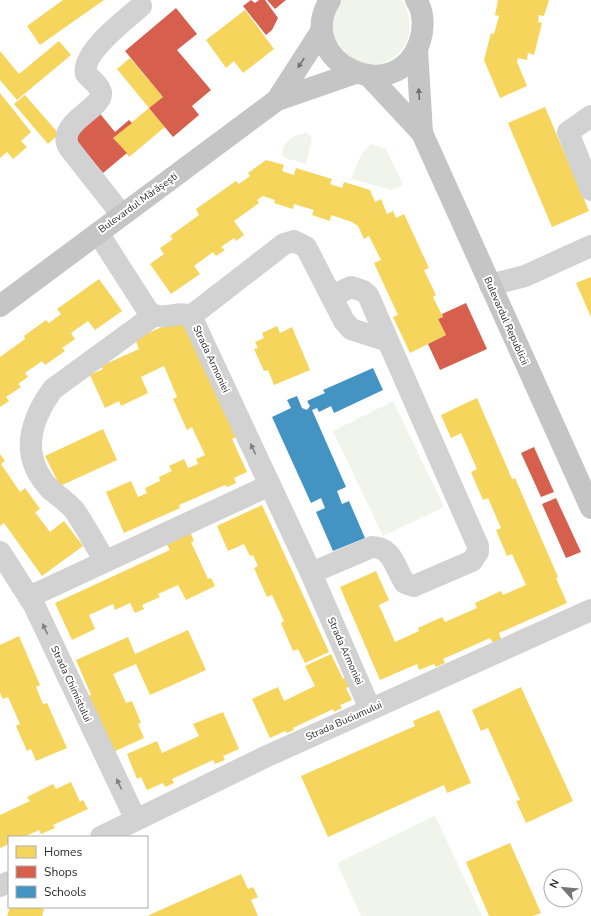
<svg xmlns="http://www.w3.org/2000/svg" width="591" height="916" font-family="'Nunito Sans',sans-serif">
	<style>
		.green { fill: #f1f4eb }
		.homes { fill: #f6d55c }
		.shops { fill: #d6604d }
		.schools { fill: #4393c3 }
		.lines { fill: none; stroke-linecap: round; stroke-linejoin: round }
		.minor { stroke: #d2d2d2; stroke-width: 22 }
		.major { stroke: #c5c5c5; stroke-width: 22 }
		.oneway { fill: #717171 }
		.oneway2 { fill: #808080 }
		.labels { text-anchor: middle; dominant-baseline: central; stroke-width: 4; stroke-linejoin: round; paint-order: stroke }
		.street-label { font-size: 10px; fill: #2d2d2d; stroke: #fff }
	</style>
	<rect width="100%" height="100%" fill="#fff"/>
	<g class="green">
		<path d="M342,0H402C431,50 370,88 341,47C337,42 334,38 333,31C331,23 336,7 342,0Z"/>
		<path d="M305,133L309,134L312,138L306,164L285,158L282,156C282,141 292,136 305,133Z"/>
		<polygon points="371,144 386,149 403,185 392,190 351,179 361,155"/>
		<polygon points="393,401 444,507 383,536 333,431"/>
		<polygon points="435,816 482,916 361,916 337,863"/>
	</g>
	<g class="homes">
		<polygon points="63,0 104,0 40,45 27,26"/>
		<polygon points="498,0 549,0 544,16 539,15 538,22 542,23 534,55 528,53 527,60 518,58 517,62 527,86 500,98 484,60 491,33 494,34 499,16 495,15"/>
		<polygon points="245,10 274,49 243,73 234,61 226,68 206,40"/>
		<polygon points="59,41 71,55 17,100 0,80 0,51 19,74"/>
		<polygon points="130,58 163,97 149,108 117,69"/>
		<polygon points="0,93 31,132 21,141 27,147 13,159 7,152 0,158"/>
		<polygon points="25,95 59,134 48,144 14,104"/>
		<polygon points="545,107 589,211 552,227 508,123"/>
		<polygon points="149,108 165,127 129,157 113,138"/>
		<polygon points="266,160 284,165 282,171 294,175 296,168 332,179 330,184 342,188 344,182 370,190 375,202 381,199 387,214 393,211 396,218 404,214 429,268 424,270 436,295 433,297 443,317 438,319 446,335 410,353 393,317 398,315 374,263 381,260 369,236 364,239 358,226 352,222 331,215 330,221 312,215 314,210 294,204 293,209 274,203 275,200 263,196 257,200 259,203 234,221 244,235 236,241 234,238 221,247 225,250 216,256 213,252 194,266 200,274 171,294 150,264 164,254 160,248 173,239 170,236 199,215 196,209 236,181 239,184 250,176 248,173"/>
		<polygon points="591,277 591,317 576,283"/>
		<polygon points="99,279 122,311 95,330 88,321 71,333 75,339 62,348 65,351 45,365 42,361 25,373 28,377 18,384 21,387 6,397 9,401 0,407 0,357 25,339 24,336 46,320 49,323 61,314 57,309"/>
		<polygon points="182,318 236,437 232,439 247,472 234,478 236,483 227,487 225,485 179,505 180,508 124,533 106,492 131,481 138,497 147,493 145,488 160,481 159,477 172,471 169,466 184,459 188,468 198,464 196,459 205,455 192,427 187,430 173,399 177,397 164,366 141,377 148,393 121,406 119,401 105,408 90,375 103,369 101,366 139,349 135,339"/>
		<polygon points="277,326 280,333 292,327 310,370 274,385 268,370 264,371 254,349 258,348 255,342 264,338 262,333"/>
		<polygon points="477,398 512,479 515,478 558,577 556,578 567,603 499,633 501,639 493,643 490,638 443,659 445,663 436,667 434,664 419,670 417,664 380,680 340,587 376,571 389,600 379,605 395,642 419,631 418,628 442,617 445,622 477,608 475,603 501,591 503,595 526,585 512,554 507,556 496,530 501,528 488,498 483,500 471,472 477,469 461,433 451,438 441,415"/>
		<polygon points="103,429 117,460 60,486 45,456"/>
		<polygon points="0,454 5,461 1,464 20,492 25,488 40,509 35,512 50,532 64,521 83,546 42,576 4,523 0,526"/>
		<polygon points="262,505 329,652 305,663 298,649 293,651 281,623 284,621 272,595 267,597 254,568 258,566 253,555 250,556 244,544 228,551 217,526"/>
		<polygon points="190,532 194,541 191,542 208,579 211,578 215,586 186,600 178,585 158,594 160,597 142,605 144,609 135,613 130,603 115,610 113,604 89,615 95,629 72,640 55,603 170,550 166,543"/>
		<polygon points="188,630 206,670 150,695 136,664 113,674 126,703 132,701 141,723 138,724 144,738 113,752 86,697 91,695 76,660 128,637 135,654"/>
		<polygon points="19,636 40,685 36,687 43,704 47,703 67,748 36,761 31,749 27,751 16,726 20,724 8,697 3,699 0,693 0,645"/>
		<polygon points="331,654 343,679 347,677 351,686 346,688 352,700 340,705 342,708 334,712 333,709 293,728 294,730 287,733 285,731 270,738 252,699 278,687 284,701 315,686 305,666"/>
		<polygon points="521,687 573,801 526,823 516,801 520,800 488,728 481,731 472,710"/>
		<polygon points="439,710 471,783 447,793 444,785 328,837 301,776 415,726 413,721"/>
		<polygon points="223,712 239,749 223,756 225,760 215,764 213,760 172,779 174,783 165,787 163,783 147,790 141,777 137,779 127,754 157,741 162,753 199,736 193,724"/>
		<polygon points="71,782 80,802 83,800 88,809 53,825 55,828 41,834 39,830 24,837 9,837 9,844 0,848 0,815 30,801 27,797 53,784 56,789"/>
		<polygon points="510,843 541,913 533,916 489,916 466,862"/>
		<polygon points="241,874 248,889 253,887 258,897 251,900 258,916 147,916"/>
		<polygon points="10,907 37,907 44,909 42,916 7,916"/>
	</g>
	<g class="shops">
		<polygon points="251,0 255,3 259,0 265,0 278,18 272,30 266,35 243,6"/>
		<polygon points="267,0 286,0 275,9"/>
		<polygon points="176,8 197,34 177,50 211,90 192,106 199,115 173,137 149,108 163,97 125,51"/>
		<polygon points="97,110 115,132 129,120 132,123 113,138 127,153 103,173 75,140 80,125"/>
		<polygon points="466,303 487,349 440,370 428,344 446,335 438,319 443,317 442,314"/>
		<polygon points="534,447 554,492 541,497 521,453"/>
		<polygon points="556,498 581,552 566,558 542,504"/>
	</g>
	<polygon class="schools" points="373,368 383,390 334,413 331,406 319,412 317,408 312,410 346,487 337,491 342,504 349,501 365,538 333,551 316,512 325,508 321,498 311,503 272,417 291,408 287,400 297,396 302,408 307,410 310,406 307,401 325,393 323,390"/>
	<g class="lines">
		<g class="minor">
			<polyline points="591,116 568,132 591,190"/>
			<path d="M122,215L70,149C53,124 103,109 101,93C101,87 90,78 86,74C81,52 127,19 141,6"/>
			<path d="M98,233L148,311C162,323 176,310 191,316L311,573L370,709"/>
			<polyline points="490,285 525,276 591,246"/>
			<polyline points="332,296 351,287 363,291 368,295 388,341"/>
			<path d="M191,316L284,244L294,241L306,247L344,321L351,329L388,341L478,546V552L472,561L414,586L405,583C395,569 393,547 372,547L311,573"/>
			<polyline points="0,552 34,605 136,820"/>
			<path d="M105,561C95,545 86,527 75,511C69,503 58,496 50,489C20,457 29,422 53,389L153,316"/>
			<polyline points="29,597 270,485"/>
			<polyline points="101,837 265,757 591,610"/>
			<polyline points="0,886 9,882"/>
		</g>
		<g class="major">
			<path d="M330,0C292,61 396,112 420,41C424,28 424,11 416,0"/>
			<polyline points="417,49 422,133"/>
			<polyline points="369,76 422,133 591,508"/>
			<polyline points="277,100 322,30"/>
			<polyline points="0,306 277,100 355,73"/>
		</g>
	</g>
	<defs><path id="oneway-solid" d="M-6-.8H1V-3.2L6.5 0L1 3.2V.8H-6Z"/></defs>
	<g class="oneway">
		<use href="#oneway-solid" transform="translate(301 63) rotate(123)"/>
		<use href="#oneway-solid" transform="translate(419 94) rotate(-94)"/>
	</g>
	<g class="oneway2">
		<use href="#oneway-solid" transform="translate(253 449) rotate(-115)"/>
		<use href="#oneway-solid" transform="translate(45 629) rotate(-115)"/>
		<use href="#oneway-solid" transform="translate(119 784) rotate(-115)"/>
	</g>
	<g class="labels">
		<g class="street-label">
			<text transform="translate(138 203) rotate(-36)">Bulevardul Mărășești</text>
			<text transform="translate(506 321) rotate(66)">Bulevardul Republicii</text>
			<text transform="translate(211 359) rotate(65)">Strada Armoniei</text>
			<text transform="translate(345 651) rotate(66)">Strada Armoniei</text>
			<text transform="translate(71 684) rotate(65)">Strada Chimistului</text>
			<text transform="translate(344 721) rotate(-24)">Strada Buciumului</text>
		</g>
	</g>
	<rect x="8" y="836" width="140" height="72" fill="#ffffff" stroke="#ababab"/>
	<rect x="16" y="846" width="20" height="12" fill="#f6d55c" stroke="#ababab"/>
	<text x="44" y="856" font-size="12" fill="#2d2d2d">Homes</text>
	<rect x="16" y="866" width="20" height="12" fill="#d6604d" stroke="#ababab"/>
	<text x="44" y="876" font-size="12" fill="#2d2d2d">Shops</text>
	<rect x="16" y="886" width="20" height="12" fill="#4393c3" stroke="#ababab"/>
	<text x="44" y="896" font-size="12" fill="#2d2d2d">Schools</text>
	<g transform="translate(563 888) rotate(297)"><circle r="19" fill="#ffffff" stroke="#ababab"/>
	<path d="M0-3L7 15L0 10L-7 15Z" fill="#767676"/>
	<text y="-6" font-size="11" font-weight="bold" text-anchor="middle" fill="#2d2d2d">N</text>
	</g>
</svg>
